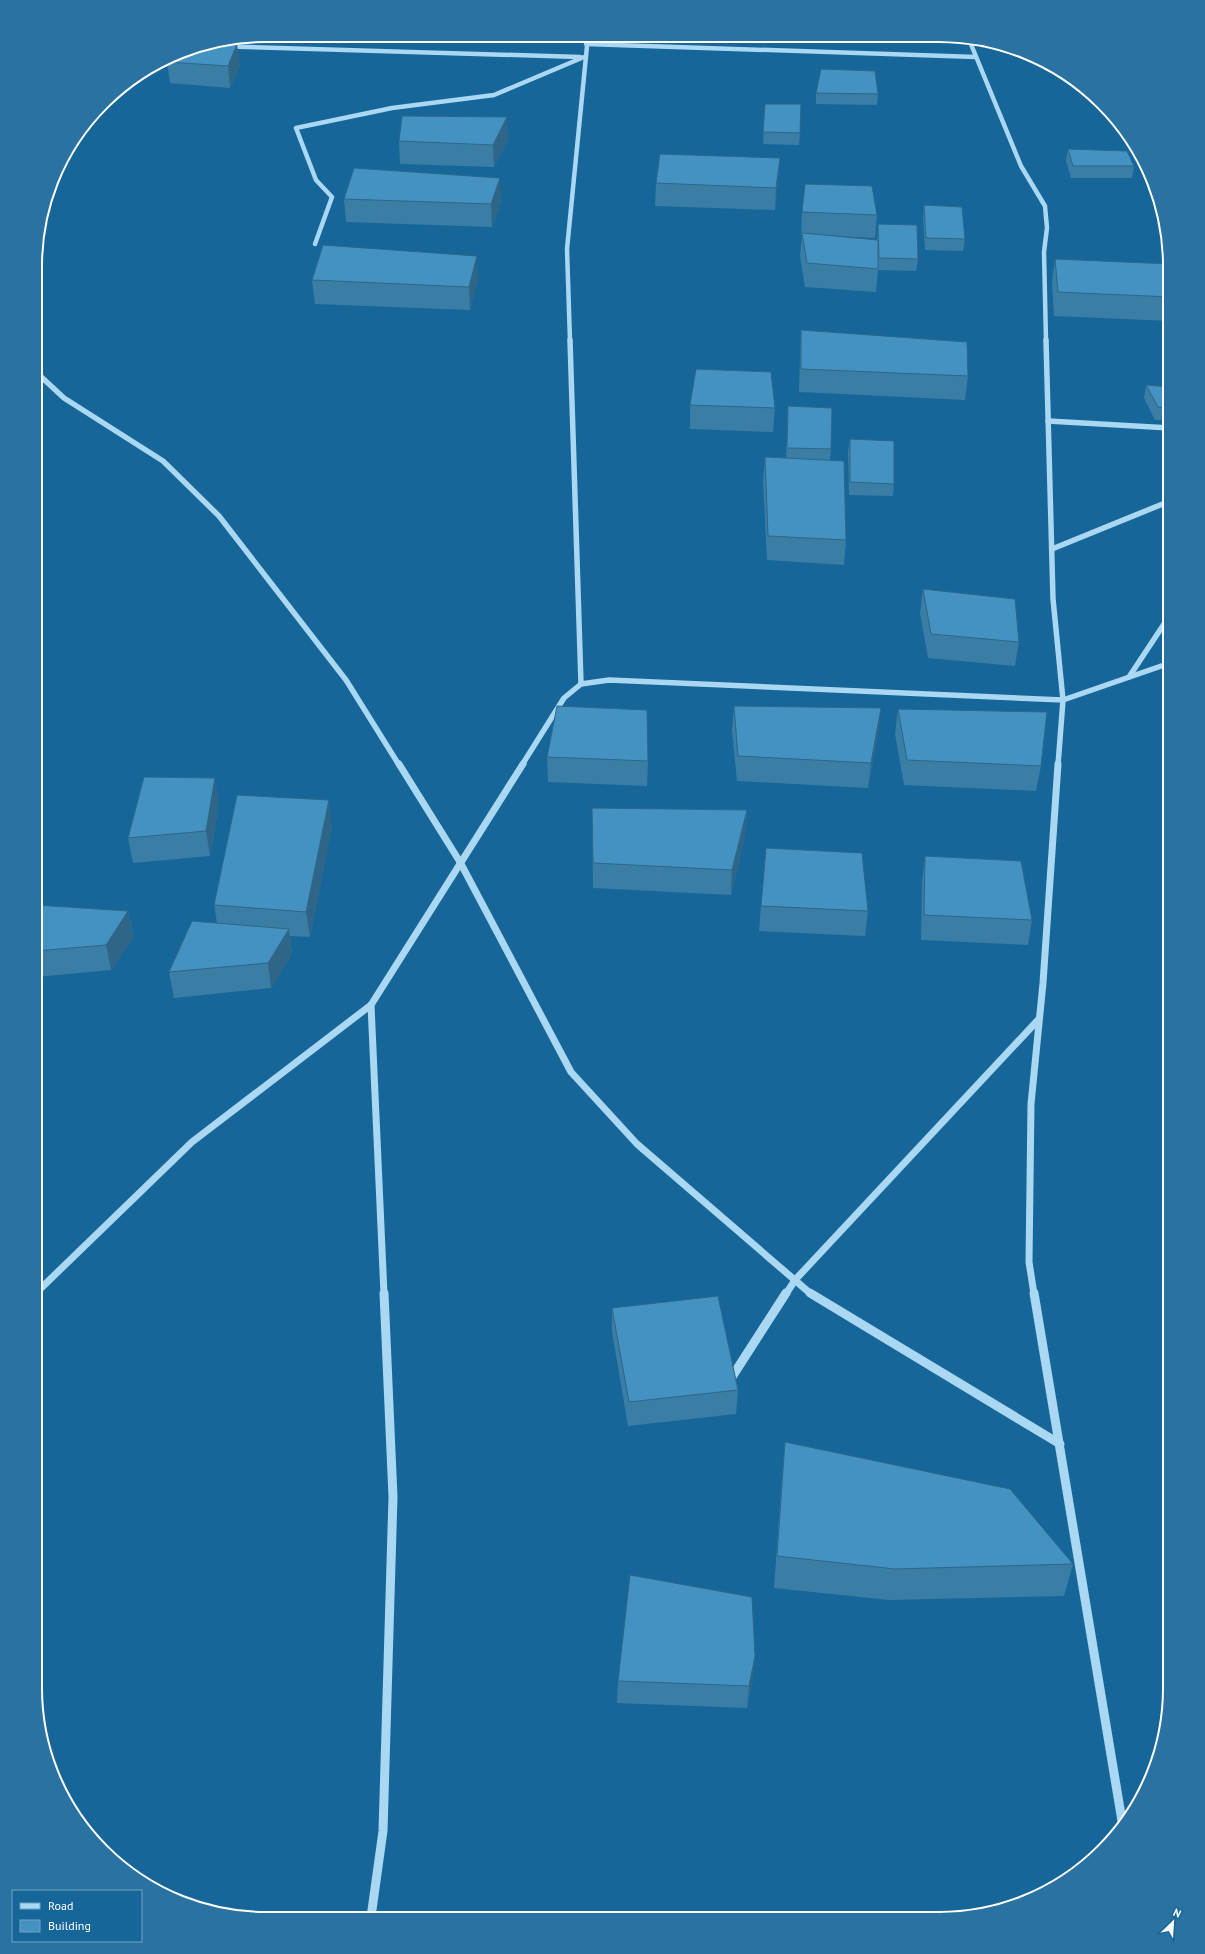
<svg xmlns="http://www.w3.org/2000/svg" width="1205" height="1954" font-family="'PT Sans',sans-serif">
	<style>
		.lines { fill: none; stroke-linecap: round; stroke-linejoin: round }
		.minor-far3 { stroke: #aad7f2; stroke-width: 4.5 }
		.minor-far2 { stroke: #aad7f2; stroke-width: 5.5 }
		.minor-far1 { stroke: #aad7f2; stroke-width: 7 }
		.minor { stroke: #aad7f2; stroke-width: 9 }
		.wall { fill: #3a7ea6 }
		.shaded-wall { fill: #2f6687 }
		.building { fill: #4392c1; stroke: #2f6687 }
		.rim { fill: none; stroke: #fff; stroke-width: 2 }
	</style>
	<rect width="100%" height="100%" fill="#166699"/>
	<g class="lines">
		<g class="minor-far3">
			<polyline points="968,37 1021,166 1045,206 1047,228 1044,252 1046,341"/>
			<polyline points="586,44 976,57"/>
			<polyline points="213,46 580,57"/>
			<polyline points="315,244 332,197 316,180 296,128 392,108 494,95 584,57"/>
			<polyline points="570,341 567,249 588,36"/>
		</g>
		<g class="minor-far2">
			<polyline points="570,340 581,684"/>
			<polyline points="1046,340 1053,599 1063,700 1058,765"/>
			<polyline points="37,373 64,398 163,461 219,516 346,680 399,765"/>
			<polyline points="1048,421 1170,428"/>
			<polyline points="1052,549 1170,501"/>
			<polyline points="1129,677 1170,615"/>
			<polyline points="522,765 564,698 581,684 609,680 1063,700 1170,663"/>
		</g>
		<g class="minor-far1">
			<polyline points="399,764 460,862 571,1072 637,1144 811,1294"/>
			<polyline points="371,1005 384,1294"/>
			<polyline points="36,1293 192,1142 371,1005 523,764"/>
			<polyline points="786,1294 795,1280 1039,1019"/>
			<polyline points="1034,1294 1029,1262 1031,1104 1043,983 1058,764"/>
		</g>
		<g class="minor">
			<polyline points="810,1293 1060,1444"/>
			<polyline points="1034,1293 1123,1827"/>
			<polyline points="730,1380 786,1293"/>
			<polyline points="371,1917 383,1831 393,1497 384,1293"/>
		</g>
	</g>
	<g class="wall">
		<polygon points="167,62 240,65 230,88 170,83"/>
		<polygon points="816,93 878,94 877,105 816,104"/>
		<polygon points="765,104 800,133 799,145 763,144"/>
		<polygon points="508,139 494,167 400,164 399,141"/>
		<polygon points="1068,149 1134,166 1132,178 1071,178 1066,161"/>
		<polygon points="780,158 778,181 775,210 655,206 656,183"/>
		<polygon points="344,199 501,201 492,227 346,222"/>
		<polygon points="924,205 965,239 963,251 925,250 923,217"/>
		<polygon points="802,212 877,215 875,238 835,236 877,240 878,224 918,259 916,271 878,270 876,292 805,287 800,256 802,235 801,235"/>
		<polygon points="1055,259 1170,266 1170,321 1054,316 1052,283"/>
		<polygon points="478,279 470,310 315,304 312,280"/>
		<polygon points="801,330 968,376 965,400 799,392 800,353"/>
		<polygon points="1146,385 1170,387 1170,420 1155,420 1144,398"/>
		<polygon points="690,405 775,408 773,432 690,429"/>
		<polygon points="788,406 831,449 830,460 846,540 844,565 767,560 763,482 765,457 786,458"/>
		<polygon points="850,439 894,484 893,496 849,495 848,452"/>
		<polygon points="923,589 1019,642 1015,666 928,658 920,613"/>
		<polygon points="734,706 881,708 878,733 868,788 737,781 732,731"/>
		<polygon points="898,709 1041,766 1036,791 904,785 895,734"/>
		<polygon points="547,757 648,761 647,786 548,782"/>
		<polygon points="219,803 210,856 133,863 128,838"/>
		<polygon points="592,808 747,810 745,836 731,895 593,888"/>
		<polygon points="332,825 310,937 290,936 292,954 271,988 174,998 169,972 217,923 214,905"/>
		<polygon points="925,856 1032,920 1028,945 921,940 922,882"/>
		<polygon points="36,905 128,911 134,936 111,970 36,977"/>
		<polygon points="761,906 868,911 865,936 759,931"/>
		<polygon points="612,1308 738,1390 736,1414 628,1426 612,1332"/>
		<polygon points="785,1442 1073,1564 1064,1596 889,1600 774,1588 782,1475"/>
		<polygon points="753,1678 747,1708 617,1703 618,1681"/>
	</g>
	<g class="shaded-wall">
		<polygon points="237,44 240,65 230,88 228,66"/>
		<polygon points="507,117 508,139 494,167 493,145"/>
		<polygon points="780,158 778,181 775,210 776,188"/>
		<polygon points="500,178 501,201 492,227 491,204"/>
		<polygon points="477,256 478,279 470,310 469,287"/>
		<polygon points="881,708 878,733 868,788 871,763"/>
		<polygon points="215,778 219,803 210,856 206,831"/>
		<polygon points="329,800 332,825 310,937 306,912"/>
		<polygon points="747,810 745,836 731,895 732,870"/>
		<polygon points="128,911 134,936 111,970 106,945"/>
		<polygon points="289,929 292,954 271,988 268,963"/>
		<polygon points="755,1656 753,1678 747,1708 749,1686"/>
	</g>
	<g class="building">
		<polygon points="226,43 237,44 228,66 167,62 168,59 178,53"/>
		<polygon points="821,69 875,71 878,94 816,93"/>
		<polygon points="765,104 801,104 800,133 763,132"/>
		<polygon points="402,116 507,117 493,145 399,141"/>
		<polygon points="1068,149 1127,151 1134,166 1073,166"/>
		<polygon points="660,154 780,158 776,188 656,183"/>
		<polygon points="354,168 500,178 491,204 344,199"/>
		<polygon points="805,184 872,186 877,215 802,212"/>
		<polygon points="924,205 962,207 965,239 926,238"/>
		<polygon points="878,224 917,225 918,259 879,258"/>
		<polygon points="802,233 878,240 878,269 807,263"/>
		<polygon points="323,245 477,256 469,287 312,280"/>
		<polygon points="1055,259 1170,264 1170,297 1058,292"/>
		<polygon points="801,330 967,342 968,376 801,369"/>
		<polygon points="696,369 771,372 775,408 690,405"/>
		<polygon points="1146,385 1170,387 1170,408 1158,407"/>
		<polygon points="788,406 832,408 831,449 787,448"/>
		<polygon points="850,439 894,441 894,484 850,482"/>
		<polygon points="765,457 844,461 846,540 768,536"/>
		<polygon points="923,589 1015,599 1019,642 931,634"/>
		<polygon points="557,706 647,710 648,761 547,757"/>
		<polygon points="734,706 881,708 871,763 738,756"/>
		<polygon points="898,709 1047,712 1041,766 907,760"/>
		<polygon points="144,777 215,778 206,831 128,838"/>
		<polygon points="237,795 329,800 306,912 214,905"/>
		<polygon points="592,808 747,810 732,870 593,863"/>
		<polygon points="766,848 862,853 868,911 761,906"/>
		<polygon points="925,856 1021,861 1032,920 924,915"/>
		<polygon points="36,905 128,911 106,945 36,951"/>
		<polygon points="192,921 289,929 268,963 169,972"/>
		<polygon points="718,1296 738,1390 629,1402 612,1308"/>
		<polygon points="785,1442 1010,1489 1073,1564 895,1569 777,1556"/>
		<polygon points="630,1575 752,1597 755,1656 749,1686 618,1681"/>
	</g>
	<path d="M0 0H1205V1954H0ZM266 42H939A224 224 0 0 1 1163 266V1688A224 224 0 0 1 939 1912H266A224 224 0 0 1 42 1688V266A224 224 0 0 1 266 42Z" fill="#2972a1" fill-rule="evenodd"/>
	<path class="rim" d="M266 42H939A224 224 0 0 1 1163 266V1688A224 224 0 0 1 939 1912H266A224 224 0 0 1 42 1688V266A224 224 0 0 1 266 42Z"/>
	<rect x="12" y="1890" width="130" height="52" fill="#166699" stroke="#73a3c2"/>
	<rect x="20" y="1903" width="20" height="6" fill="#aad7f2" stroke="#73a3c2"/>
	<text x="48" y="1910" font-size="12" fill="#ffffff">Road</text>
	<rect x="20" y="1920" width="20" height="12" fill="#4392c1" stroke="#73a3c2"/>
	<text x="48" y="1930" font-size="12" fill="#ffffff">Building</text>
	<g transform="translate(1173 1922) rotate(25)" stroke="#166699" stroke-width="3" paint-order="stroke">
	<path d="M0-3L7 15L0 10L-7 15Z" fill="#ffffff"/>
	<text y="-6" font-size="11" font-weight="bold" text-anchor="middle" fill="#ffffff">N</text>
	</g>
</svg>
